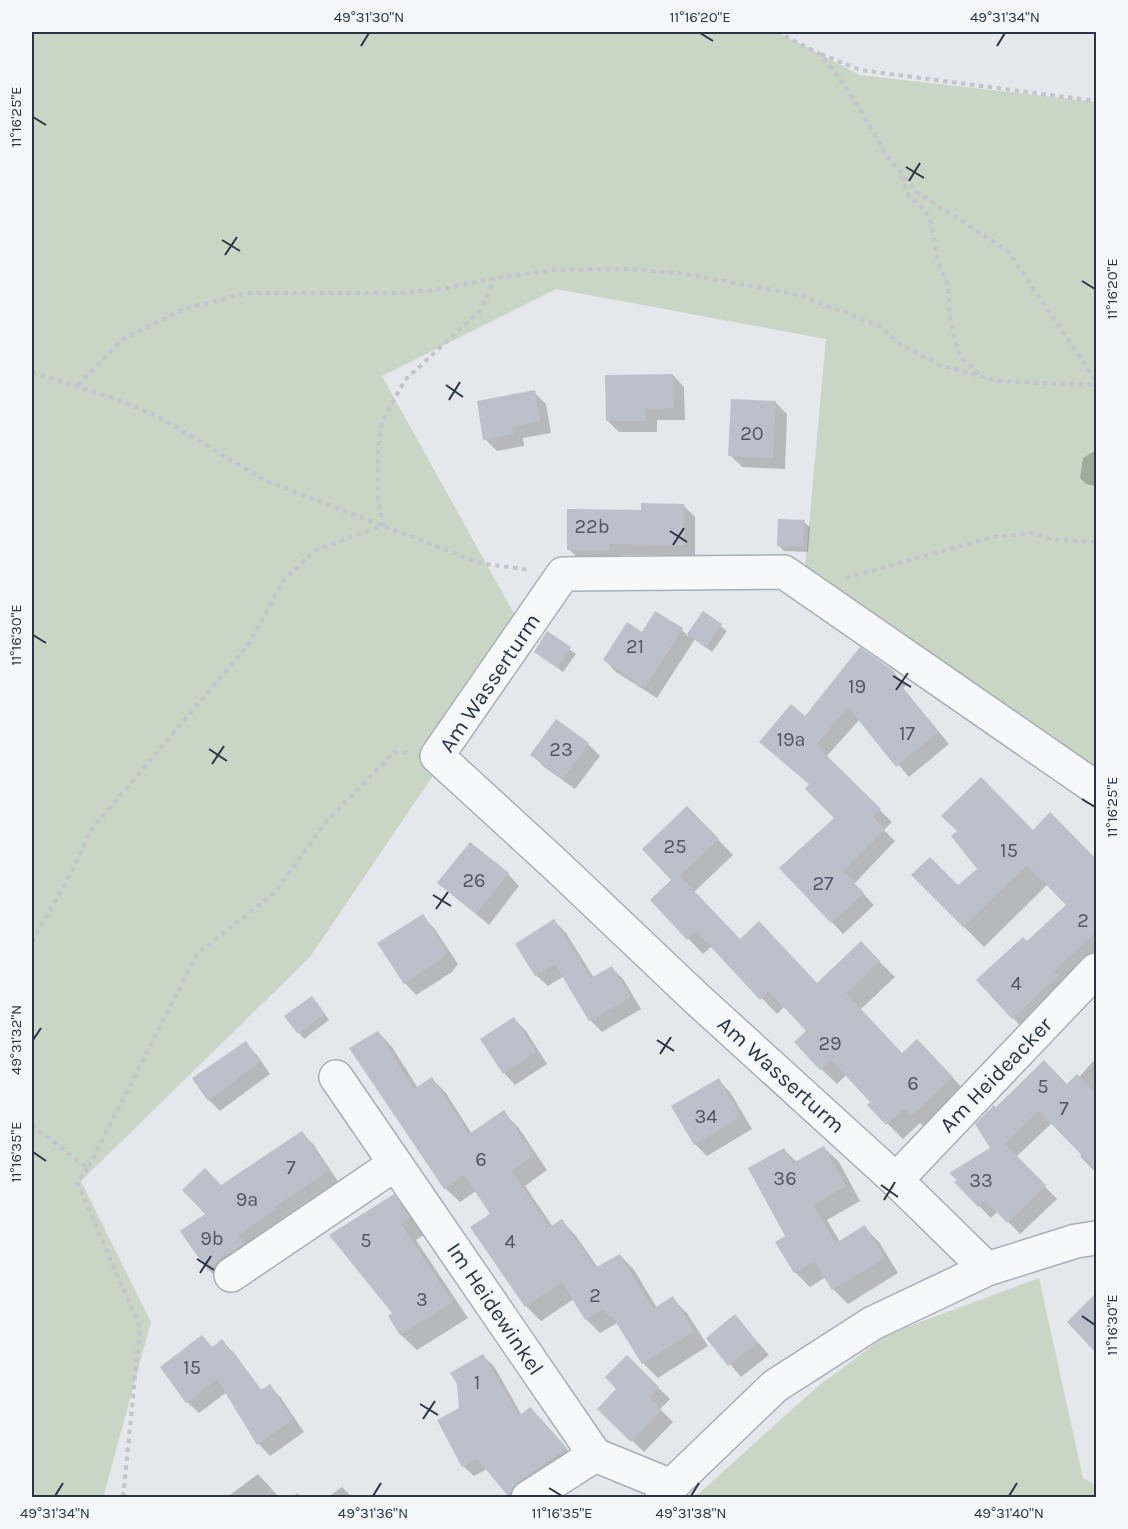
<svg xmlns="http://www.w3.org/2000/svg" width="1128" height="1529" font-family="Karla,sans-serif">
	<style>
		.green { fill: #c9d6c5 }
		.shadow { fill: #0003 }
		.building { fill: #bbc0ca }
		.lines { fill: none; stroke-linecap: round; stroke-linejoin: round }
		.minor-casing { stroke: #a9aeb7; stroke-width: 36 }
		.path { stroke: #c2c5cb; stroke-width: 4; stroke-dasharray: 4.5 4.5; stroke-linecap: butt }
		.minor { stroke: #f7f8fa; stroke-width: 33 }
		.ticks { fill: none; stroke: #2b3445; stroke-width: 2 }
		.labels { text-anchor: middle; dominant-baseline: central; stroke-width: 4.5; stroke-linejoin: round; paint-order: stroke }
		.number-label { font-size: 20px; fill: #4f5766 }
		.street-label { font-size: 22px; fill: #2b3445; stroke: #f4f6f9 }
		.neatline { fill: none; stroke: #2b3445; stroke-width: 2 }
		.ticks-label { font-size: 15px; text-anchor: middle; fill: #2b3445 }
	</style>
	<rect width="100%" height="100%" fill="#e4e7ec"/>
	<g class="green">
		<polygon points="32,32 777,32 860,75 1096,102 1096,775 805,569 826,339 556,289 382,376 527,637 310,957 81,1181 151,1322 103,1498 32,1497"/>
		<polygon points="1039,1278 1083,1478 1096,1485 1096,1497 695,1497 817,1387 888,1334"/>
	</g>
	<g class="shadow">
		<polygon points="673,375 684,387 685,420 657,420 657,432 619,432 607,420"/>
		<polygon points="534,392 546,404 551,433 523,438 524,446 497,451 485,439"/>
		<polygon points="775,402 787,414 785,469 742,467 730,455"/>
		<polygon points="1093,452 1096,452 1096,486 1086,484 1080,478 1083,458"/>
		<polygon points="684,506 695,517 695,556 621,555 621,561 580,561 569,549 643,511"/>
		<polygon points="804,522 810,527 808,552 784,551 779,546"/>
		<polygon points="703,613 727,631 712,652 695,639 657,698 616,672 605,660 643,634 682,630 688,636"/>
		<polygon points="548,634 576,654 563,672 536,652"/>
		<polygon points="860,649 894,673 906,685 903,688 949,744 909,777 860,719 826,757 892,822 884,830 895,841 854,884 874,905 843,934 832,922 836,818 811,785 773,753 805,718"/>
		<polygon points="556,721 588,744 600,756 575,789 543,766 532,754"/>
		<polygon points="1050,815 1096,861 1096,971 1033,1039 1013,1018 1069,905 1048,884 984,947 914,876 958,887 1033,831"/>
		<polygon points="702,823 733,855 694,892 740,941 817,984 876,958 895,977 860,1010 902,1055 932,1056 967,1093 928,1130 920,1123 903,1139 869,1105 872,1102 846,1075 837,1084 821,1069 808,1031 785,1006 777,1014 712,946 703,954 652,900 673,880"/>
		<polygon points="508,874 519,886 489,925 439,883"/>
		<polygon points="422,916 434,928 458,964 452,972 416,995 405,983"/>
		<polygon points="554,921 566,933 594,978 612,968 623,979 641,1009 602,1032 591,1021 564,976 548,986 536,975"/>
		<polygon points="317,1003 329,1020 304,1039 299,1033"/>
		<polygon points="514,1019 526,1031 547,1064 515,1085 504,1073"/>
		<polygon points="378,1032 392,1047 418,1088 432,1079 446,1093 472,1134 503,1112 518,1127 547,1170 525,1186 553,1227 562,1221 576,1236 598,1268 620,1255 634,1270 657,1308 672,1298 687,1313 708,1346 658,1378 643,1363 617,1323 600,1333 586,1319 574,1299 541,1321 526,1306 512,1285 492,1214 476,1191 460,1202 445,1188"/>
		<polygon points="245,1043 257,1055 270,1074 220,1111 209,1100"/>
		<polygon points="1096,1058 1096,1173 1080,1156 1082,1154 1052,1123 1016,1157 1057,1199 1020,1234 998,1211 991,1218 956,1182 992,1149 996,1109 1067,1086 1079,1077"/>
		<polygon points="718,1080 730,1092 752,1129 707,1156 695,1144"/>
		<polygon points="301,1132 313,1144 339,1183 220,1281 209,1270 182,1231 207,1214 221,1187"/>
		<polygon points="824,1148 839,1162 860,1201 827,1220 840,1242 864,1227 879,1242 898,1273 848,1304 833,1289 826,1277 810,1287 795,1272 777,1243 787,1237 784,1150 797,1162"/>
		<polygon points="393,1196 409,1212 425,1234 416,1240 468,1318 417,1350 401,1335 390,1317 394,1314"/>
		<polygon points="1096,1295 1096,1351 1069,1322"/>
		<polygon points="735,1316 769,1355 741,1377 708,1338"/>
		<polygon points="202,1337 213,1348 222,1341 234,1353 262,1391 269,1386 281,1398 304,1432 270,1456 259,1444 227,1392 199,1413 187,1402"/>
		<polygon points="483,1356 494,1366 522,1416 541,1419 576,1460 512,1498 487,1469 474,1476 463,1466 460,1409"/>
		<polygon points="627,1357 670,1399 660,1409 673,1422 644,1452 599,1409 618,1389"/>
		<polygon points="258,1474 280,1498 226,1498"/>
		<polygon points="342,1487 353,1498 327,1498"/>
		<polygon points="297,1493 301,1498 292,1498"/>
	</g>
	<g class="building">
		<polygon points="673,374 674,408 646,409 646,421 606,421 605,375"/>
		<polygon points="535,390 540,421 512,427 513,434 483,440 477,401"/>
		<polygon points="731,399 776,401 773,458 728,456"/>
		<polygon points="641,503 684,504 684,545 610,544 610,550 567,550 567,509 641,510"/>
		<polygon points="778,519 805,520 803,547 777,546"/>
		<polygon points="655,611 683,628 645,688 603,660 627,622 642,632"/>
		<polygon points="703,611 722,624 706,648 687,634"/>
		<polygon points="547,631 571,647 557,668 534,652"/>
		<polygon points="860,647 895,672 893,675 938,732 896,767 848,707 816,745 881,809 873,817 885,829 843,871 864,893 831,923 779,868 834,818 805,789 809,784 759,742 791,704 805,716"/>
		<polygon points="556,719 589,743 563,779 530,755"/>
		<polygon points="981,777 1033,830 1050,812 1096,859 1096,932 1054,971 1058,976 1012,1019 976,980 1023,937 1027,941 1066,905 1027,865 963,927 911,875 930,857 958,885 977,869 951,836 957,831 941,816"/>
		<polygon points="687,806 719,839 680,876 740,939 759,921 817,983 861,941 880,961 846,993 902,1053 917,1039 953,1077 911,1116 904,1108 886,1125 867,1105 870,1102 831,1060 820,1070 794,1042 806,1031 769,991 760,1000 696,931 687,940 650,900 671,880 642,849"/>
		<polygon points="470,842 509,873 476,914 437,883"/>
		<polygon points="423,914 447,951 440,960 404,984 377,943"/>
		<polygon points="554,919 591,978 612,966 631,997 589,1021 555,964 535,976 515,944"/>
		<polygon points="312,996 325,1014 298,1034 284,1016"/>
		<polygon points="514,1017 536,1052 503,1074 480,1039"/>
		<polygon points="378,1031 414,1089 432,1077 469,1134 504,1110 534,1155 512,1171 550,1227 562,1219 595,1268 620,1254 653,1309 673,1296 694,1331 642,1364 612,1316 609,1317 603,1309 585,1320 562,1282 525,1307 470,1227 490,1214 464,1175 444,1189 349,1048"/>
		<polygon points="246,1041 260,1062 208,1101 192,1078"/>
		<polygon points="1044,1060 1067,1084 1077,1074 1096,1094 1096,1170 1039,1111 1005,1144 1046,1185 1007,1223 985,1200 978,1207 954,1182 957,1180 949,1173 990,1148 975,1124 994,1105 996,1107"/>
		<polygon points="719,1078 741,1117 694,1145 671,1106"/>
		<polygon points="302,1131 329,1171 275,1207 276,1209 238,1236 243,1244 220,1259 208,1271 180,1231 205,1214 182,1190 205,1168 221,1185"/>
		<polygon points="824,1146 846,1186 813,1205 836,1243 865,1225 885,1258 832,1290 814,1261 794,1273 775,1242 785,1236 748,1168 784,1148 793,1163"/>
		<polygon points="394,1194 410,1218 401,1224 453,1302 400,1335 388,1316 392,1313 329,1235"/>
		<polygon points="1096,1293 1096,1353 1067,1322"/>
		<polygon points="735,1314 758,1343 728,1366 706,1338"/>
		<polygon points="202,1335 212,1347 222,1339 261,1390 270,1384 293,1419 257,1445 217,1379 186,1403 160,1367"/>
		<polygon points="483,1354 519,1416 530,1407 567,1448 517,1483 512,1489 509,1497 477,1459 462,1467 437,1420 459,1408 457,1384 450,1373"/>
		<polygon points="627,1355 659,1387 649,1397 662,1410 631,1442 597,1409 616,1389 605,1377"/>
	</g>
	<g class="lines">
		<g class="minor-casing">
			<g id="minor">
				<polyline points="336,1077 595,1455 671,1486"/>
				<polyline points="896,1180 1096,970"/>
				<polyline points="987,1269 896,1180 696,998 557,866 437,756 563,574 784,572 1096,788"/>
				<polyline points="231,1275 395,1164"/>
				<polyline points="528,1498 595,1455"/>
				<polyline points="662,1498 671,1486 775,1386 873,1323 987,1269 1076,1241 1096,1238"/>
			</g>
		</g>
		<g class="path">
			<polyline points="777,32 820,54 837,75 863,114 886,155 918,193 1008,251 1096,381"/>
			<polyline points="821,54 860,70 1096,101"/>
			<polyline points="901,176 909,197 920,205 930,219 938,262 948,286 950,319 960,357 982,376"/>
			<polyline points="32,372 116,399 157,416 266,481 480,563 530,570"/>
			<polyline points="78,385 123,339 184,309 247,293 400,293 444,289 494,278 556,270 626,269 685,274 799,295 878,325 900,344 940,365 997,381 1096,385"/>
			<polyline points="846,578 992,537 1034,533 1050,539 1096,542"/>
			<polyline points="32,942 71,873 91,830 249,644 283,581 314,551 383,525 378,499 378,449 382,422 405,380 481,310 494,279"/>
			<polyline points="32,1125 88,1168 197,954 274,893 326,822 394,752 409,753"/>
			<polyline points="88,1168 77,1182 140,1327 123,1498"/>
		</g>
		<use href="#minor" class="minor"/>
	</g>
	<path class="ticks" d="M700,33L713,41M361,46L369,33M997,46L1005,33M33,117L46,125M906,167L924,178M909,181L920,163M222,240L240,251M225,255L237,237M1082,281L1095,289M446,385L463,397M449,400L460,382M670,531L687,542M673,545L684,528M33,635L46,643M893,676L911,687M896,690L908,673M209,749L227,761M212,764L224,746M1082,799L1095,807M433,895L451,906M436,909L448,892M33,1040L41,1028M657,1040L674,1051M660,1054L671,1037M33,1152L46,1161M881,1185L898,1197M884,1200L895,1182M197,1259L214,1270M200,1273L211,1256M1082,1316L1095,1325M420,1404L438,1415M423,1419L435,1401M549,1488L562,1496M55,1496L63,1483M373,1496L381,1483M691,1496L699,1483M1009,1496L1017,1483"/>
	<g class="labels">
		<g class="number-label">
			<text x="752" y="433">20</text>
			<text x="592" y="526">22b</text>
			<text x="635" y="646">21</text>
			<text x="857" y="686">19</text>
			<text x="907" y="733">17</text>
			<text x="791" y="739">19a</text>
			<text x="561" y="749">23</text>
			<text x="675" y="846">25</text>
			<text x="1009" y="850">15</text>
			<text x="474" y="880">26</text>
			<text x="823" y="883">27</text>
			<text x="1083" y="920">2</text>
			<text x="1016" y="983">4</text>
			<text x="830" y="1043">29</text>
			<text x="913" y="1083">6</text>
			<text x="1043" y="1086">5</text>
			<text x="1064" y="1108">7</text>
			<text x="706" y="1116">34</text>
			<text x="481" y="1159">6</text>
			<text x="291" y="1167">7</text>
			<text x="785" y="1178">36</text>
			<text x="981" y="1180">33</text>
			<text x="247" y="1199">9a</text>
			<text x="212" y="1238">9b</text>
			<text x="366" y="1240">5</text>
			<text x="510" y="1241">4</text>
			<text x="595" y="1295">2</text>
			<text x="422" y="1299">3</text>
			<text x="192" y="1367">15</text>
			<text x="477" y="1382">1</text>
		</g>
		<g class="street-label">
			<text transform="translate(490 683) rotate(-56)">Am Wasserturm</text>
			<text transform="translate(781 1075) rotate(42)">Am Wasserturm</text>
			<text transform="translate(996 1075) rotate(-46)">Am Heideacker</text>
			<text transform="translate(495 1309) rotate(56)">Im Heidewinkel</text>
		</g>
	</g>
	<rect width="1128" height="1529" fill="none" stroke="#f4f6f9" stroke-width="66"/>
	<rect x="33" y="33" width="1062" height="1463" class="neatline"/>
	<g class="ticks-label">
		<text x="369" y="22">49°31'30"N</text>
		<text x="700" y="22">11°16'20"E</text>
		<text x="1005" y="22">49°31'34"N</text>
		<text transform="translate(16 117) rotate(-90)" y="5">11°16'25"E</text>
		<text transform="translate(1112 289) rotate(-90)" y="5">11°16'20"E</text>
		<text transform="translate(16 635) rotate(-90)" y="5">11°16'30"E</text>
		<text transform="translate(1112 807) rotate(-90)" y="5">11°16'25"E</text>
		<text transform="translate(16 1040) rotate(-90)" y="5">49°31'32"N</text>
		<text transform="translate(16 1152) rotate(-90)" y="5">11°16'35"E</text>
		<text transform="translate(1112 1325) rotate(-90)" y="5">11°16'30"E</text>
		<text x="55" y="1518">49°31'34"N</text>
		<text x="373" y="1518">49°31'36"N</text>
		<text x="562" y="1518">11°16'35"E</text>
		<text x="691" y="1518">49°31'38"N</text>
		<text x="1009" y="1518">49°31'40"N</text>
	</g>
</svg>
